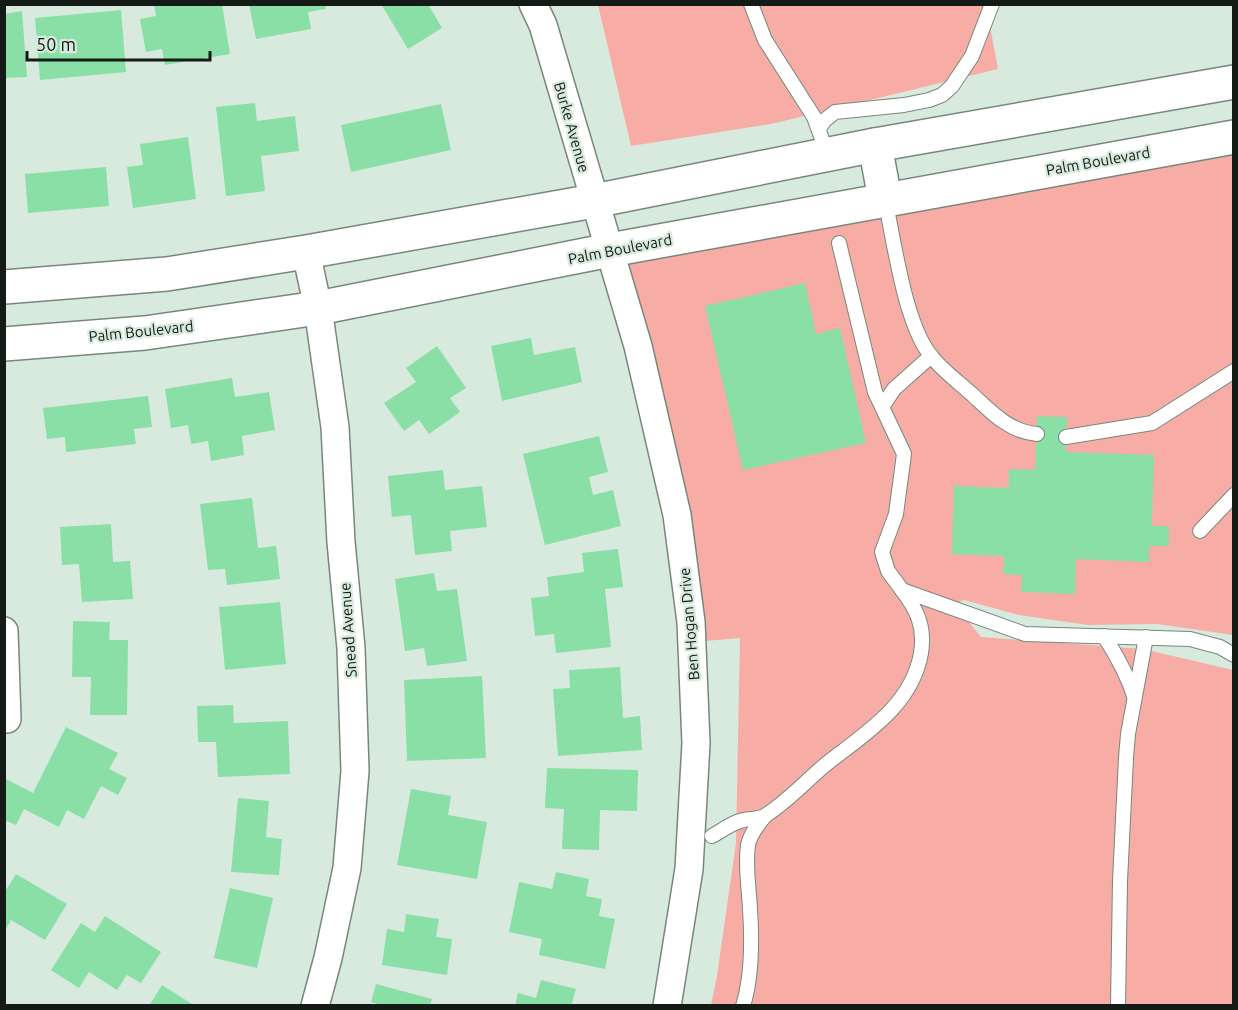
<svg xmlns="http://www.w3.org/2000/svg" width="1238" height="1010" font-family="Ubuntu,sans-serif">
	<style>
		.green { fill: #f7ada6 }
		.building { fill: #8adfa7 }
		.lines { fill: none; stroke-linecap: round; stroke-linejoin: round }
		.lane-casing { stroke: #77877b; stroke-width: 16 }
		.street-casing { stroke: #77877b; stroke-width: 30 }
		.secondary-casing { stroke: #77877b; stroke-width: 36 }
		.lane { stroke: #fff; stroke-width: 14 }
		.street { stroke: #fff; stroke-width: 27 }
		.secondary { stroke: #fff; stroke-width: 33 }
		.labels { text-anchor: middle; dominant-baseline: central; stroke-width: 4.5; stroke-linejoin: round; paint-order: stroke }
		.street-label { font-size: 15px; fill: #141a16; stroke: #d8eadd }
	</style>
	<rect width="100%" height="100%" fill="#d8eadd"/>
	<g class="green">
		<polygon points="598,5 986,5 998,69 771,124 631,146"/>
		<polygon points="1233,152 1233,635 1157,624 1088,625 1019,615 964,600 954,604 981,637 1143,649 1233,670 1233,1005 711,1005 717,976 736,843 740,638 705,641 627,261"/>
	</g>
	<g class="building">
		<polygon points="154,4 222,4 230,54 165,65 162,49 146,52 140,19 156,16"/>
		<polygon points="249,4 325,4 326,9 308,12 311,29 256,39"/>
		<polygon points="381,4 428,4 442,28 408,49"/>
		<polygon points="121,10 126,72 40,80 35,18"/>
		<polygon points="22,11 27,77 4,78 4,14"/>
		<polygon points="255,103 257,121 295,116 299,151 261,156 265,191 226,196 216,107"/>
		<polygon points="441,104 451,150 351,172 341,125"/>
		<polygon points="188,137 196,199 133,208 127,167 143,165 140,144"/>
		<polygon points="106,167 109,206 28,213 25,174"/>
		<polygon points="805,283 816,334 840,328 866,443 743,470 705,306"/>
		<polygon points="531,338 534,355 575,347 582,382 502,401 491,346"/>
		<polygon points="437,346 466,388 450,398 460,412 429,434 419,420 404,431 384,403 416,382 406,368"/>
		<polygon points="232,378 235,397 269,392 275,430 242,436 244,455 211,461 208,441 191,444 188,425 171,428 165,389"/>
		<polygon points="148,396 152,427 134,429 136,444 66,452 65,437 47,439 43,408"/>
		<polygon points="1037,416 1067,417 1066,452 1154,455 1152,526 1169,526 1169,546 1149,546 1149,562 1076,559 1075,594 1021,592 1022,575 1003,574 1004,556 952,554 954,486 1009,488 1009,469 1035,470"/>
		<polygon points="599,436 608,472 589,477 593,495 613,490 621,526 545,545 523,454"/>
		<polygon points="443,470 445,490 482,486 487,527 450,531 452,551 415,555 411,515 392,517 388,476"/>
		<polygon points="252,498 258,548 276,546 280,579 227,585 225,569 208,570 200,504"/>
		<polygon points="111,524 113,562 130,561 133,599 82,602 79,564 62,565 60,527"/>
		<polygon points="618,549 623,587 605,589 611,647 556,653 554,634 535,636 531,598 549,596 547,577 584,572 582,553"/>
		<polygon points="434,573 437,591 457,589 467,661 427,666 424,648 405,651 395,579"/>
		<polygon points="280,602 286,664 225,670 219,607"/>
		<polygon points="73,621 110,622 109,640 128,640 127,715 90,715 91,677 72,677"/>
		<polygon points="620,667 623,718 640,716 642,750 558,756 553,689 570,688 569,670"/>
		<polygon points="482,676 486,758 407,761 404,680"/>
		<polygon points="233,705 234,723 288,721 290,774 218,777 216,742 198,742 197,706"/>
		<polygon points="66,727 118,753 109,769 127,778 118,795 101,786 84,819 67,810 59,827 24,809 16,825 4,820 4,778 33,793"/>
		<polygon points="547,768 638,770 637,811 600,810 599,850 562,849 564,809 545,808"/>
		<polygon points="411,789 451,796 448,815 487,822 477,879 397,865"/>
		<polygon points="238,798 269,801 266,837 282,839 279,875 231,872"/>
		<polygon points="556,872 589,879 586,896 602,899 599,916 615,919 605,969 539,955 542,939 509,932 519,882 552,889"/>
		<polygon points="16,874 67,904 45,940 11,920 4,932 4,893"/>
		<polygon points="230,888 273,898 257,968 214,958"/>
		<polygon points="406,914 439,919 436,937 452,939 447,975 382,965 387,929 404,932"/>
		<polygon points="105,916 161,952 141,983 127,975 117,990 89,972 79,988 51,970 81,923 95,932"/>
		<polygon points="541,980 576,989 571,1006 515,1006 518,993 536,998"/>
		<polygon points="376,984 432,999 430,1006 384,1006 371,1002"/>
		<polygon points="162,985 195,1006 149,1006"/>
	</g>
	<g class="lines">
		<g class="lane-casing">
			<g id="lane">
				<polyline points="751,4 765,40 814,117 823,142"/>
				<polyline points="819,128 825,120 835,112 904,105 929,100 942,95 952,86 972,56 992,4"/>
				<path d="M885,199C894,241 905,326 932,357C944,372 961,384 975,397C993,414 1011,432 1037,434"/>
				<polyline points="839,243 875,392 904,454 896,514 882,552 888,571 902,590"/>
				<polyline points="882,407 894,389 931,356"/>
				<polyline points="1066,437 1152,423 1234,371"/>
				<polyline points="1200,531 1234,495"/>
				<path d="M1104,636C1117,656 1127,674 1134,696"/>
				<path d="M712,836C721,831 730,824 740,821C748,818 760,820 766,815C788,801 806,781 825,765C864,734 912,706 921,653C925,628 918,611 902,590L1025,634L1190,639L1220,647L1234,655"/>
				<path d="M743,1006C752,977 752,939 750,909C749,888 745,866 748,845C750,834 758,825 764,817"/>
				<polyline points="1118,1006 1120,881 1126,758 1128,734 1146,637"/>
			</g>
		</g>
		<g class="street-casing">
			<g id="street">
				<polyline points="533,4 543,25 638,346 677,515 691,622 696,743 689,869 667,1006"/>
				<polyline points="306,252 318,308 335,427 341,542 351,648 355,771 347,868 328,958 315,1006"/>
				<polyline points="4,631 7,719"/>
			</g>
		</g>
		<g class="secondary-casing">
			<g id="secondary">
				<polyline points="875,145 885,199"/>
				<polyline points="4,287 167,274 306,252 594,201 875,145 1234,82"/>
				<polyline points="4,344 145,333 318,308 610,250 1234,137"/>
			</g>
		</g>
		<use href="#lane" class="lane"/>
		<use href="#street" class="street"/>
		<use href="#secondary" class="secondary"/>
	</g>
	<g class="labels">
		<g class="street-label">
			<text transform="translate(572 127) rotate(74)">Burke Avenue</text>
			<text transform="translate(1098 161) rotate(-10)">Palm Boulevard</text>
			<text transform="translate(620 249) rotate(-11)">Palm Boulevard</text>
			<text transform="translate(141 331) rotate(-6)">Palm Boulevard</text>
			<text transform="translate(689 624) rotate(-95)">Ben Hogan Drive</text>
			<text transform="translate(348 630) rotate(-94)">Snead Avenue</text>
		</g>
	</g>
	<rect width="1238" height="1010" fill="none" stroke="#141a16" stroke-width="12"/>
	<path d="M27 51v9h183v-9" fill="none" stroke="#141a16" stroke-width="3"/>
	<text x="36" y="51" font-size="18" fill="#141a16" stroke="#d8eadd" stroke-width="4.5" paint-order="stroke">50 m</text>
</svg>
